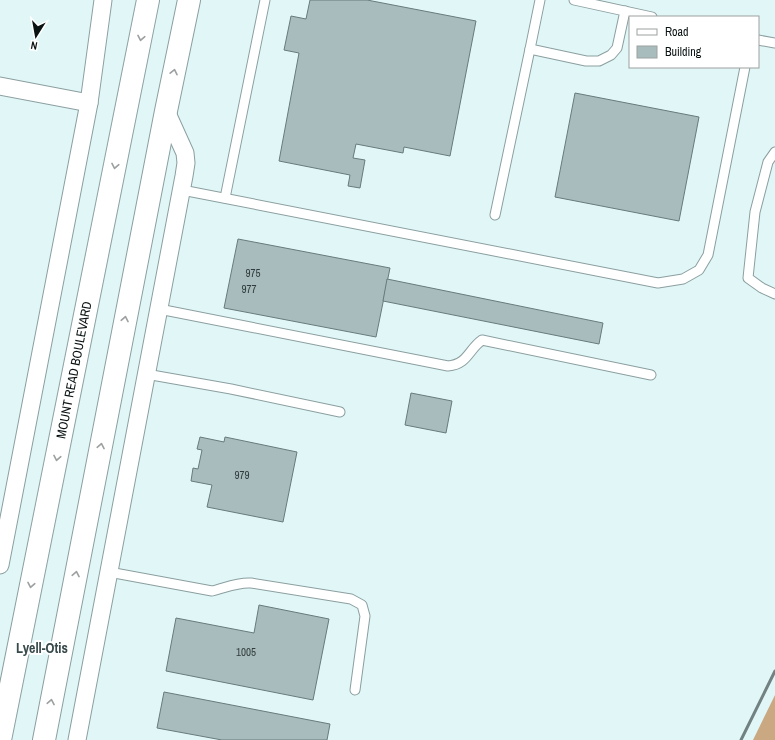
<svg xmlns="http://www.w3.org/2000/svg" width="775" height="740" font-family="'Archivo Narrow',sans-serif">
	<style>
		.forest { fill: #c9a882 }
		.building { fill: #a8bcbd; stroke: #687b7c }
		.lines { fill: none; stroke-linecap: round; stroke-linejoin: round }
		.lane-casing { stroke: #8b9fa0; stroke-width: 11 }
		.street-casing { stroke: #8b9fa0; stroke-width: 19 }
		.secondary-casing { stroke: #8b9fa0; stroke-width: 24 }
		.lane { stroke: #fff; stroke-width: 9 }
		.street { stroke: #fff; stroke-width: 17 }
		.secondary { stroke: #fff; stroke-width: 22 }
		.rail { stroke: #728181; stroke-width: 3 }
		.oneway { stroke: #9da0a0 }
		.labels { text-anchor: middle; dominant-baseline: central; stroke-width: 4; stroke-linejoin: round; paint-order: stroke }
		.number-label { font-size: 11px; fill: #323c3d }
		.street-label { font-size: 13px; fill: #0a1212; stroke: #fff }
		.neighbourhood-label { font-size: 14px; font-weight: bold; fill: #37494a; stroke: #fff }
	</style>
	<rect width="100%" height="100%" fill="#e1f6f7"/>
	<polygon class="forest" points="775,695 775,740 753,740"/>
	<g class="building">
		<polygon points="310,0 367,0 476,21 450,156 404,147 403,153 356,144 353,158 365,160 360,188 348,186 350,175 279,161 299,53 284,50 291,16 306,19"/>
		<polygon points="575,93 699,117 679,221 555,197"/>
		<polygon points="238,239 390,268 376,337 224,308"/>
		<polygon points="387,279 603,323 599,344 383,301"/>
		<polygon points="411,393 452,401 446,433 405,425"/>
		<polygon points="200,437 224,442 225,437 297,452 283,522 207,507 212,485 191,481 193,468 198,469 202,450 197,449"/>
		<polygon points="259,605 329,619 313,700 166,671 176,618 254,633"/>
		<polygon points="164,692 330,724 327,740 222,740 157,728"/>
	</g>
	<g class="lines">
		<g class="lane-casing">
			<g id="lane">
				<polyline points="540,0 530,49 586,61 599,61 611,55 617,48 625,11"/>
				<polyline points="574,0 652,17"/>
				<polyline points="758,40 775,43"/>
				<polyline points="775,152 768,162 755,212 748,278 762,288 775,294"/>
				<polyline points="182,190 658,283 683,279 699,270 708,255 745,67"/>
				<polyline points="225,198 265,0"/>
				<polyline points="495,215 530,49"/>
				<path d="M159,309L448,366C468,364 468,350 482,340L651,375"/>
				<polyline points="146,374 231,389 340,412"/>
				<path d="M109,572L212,591C225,588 237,582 251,583L351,599L362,605L365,616L355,690"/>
			</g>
		</g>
		<g class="street-casing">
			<g id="street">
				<polyline points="0,86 89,103"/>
				<polyline points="0,565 89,103 103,0"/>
				<polyline points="77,740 184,176 186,163 185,153 166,111"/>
			</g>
		</g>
		<g class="secondary-casing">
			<g id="secondary">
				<polyline points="0,740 148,0"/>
				<polyline points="44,740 166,111 189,0"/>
			</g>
		</g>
		<use href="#lane" class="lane"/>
		<use href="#street" class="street"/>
		<use href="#secondary" class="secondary"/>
		<polyline class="rail" points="741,740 775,671"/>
	</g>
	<defs><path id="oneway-chevron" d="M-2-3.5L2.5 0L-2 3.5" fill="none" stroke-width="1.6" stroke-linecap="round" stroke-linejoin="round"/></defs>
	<g class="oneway">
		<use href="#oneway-chevron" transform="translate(141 38) rotate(101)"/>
		<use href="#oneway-chevron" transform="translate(174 72) rotate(-78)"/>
		<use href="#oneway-chevron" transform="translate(115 166) rotate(101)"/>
		<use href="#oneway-chevron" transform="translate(125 319) rotate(-79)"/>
		<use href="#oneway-chevron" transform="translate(101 446) rotate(-79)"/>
		<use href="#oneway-chevron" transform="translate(57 458) rotate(101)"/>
		<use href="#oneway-chevron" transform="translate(76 574) rotate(-79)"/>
		<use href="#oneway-chevron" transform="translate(31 585) rotate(101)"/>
		<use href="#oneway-chevron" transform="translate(51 702) rotate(-79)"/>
	</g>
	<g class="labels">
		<g class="number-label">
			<text x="253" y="273">975</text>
			<text x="249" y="289">977</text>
			<text x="242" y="475">979</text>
			<text x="246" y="652">1005</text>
		</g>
		<g class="street-label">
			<text transform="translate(74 370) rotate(-79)">MOUNT READ BOULEVARD</text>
		</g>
		<g class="neighbourhood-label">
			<text x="42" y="648">Lyell-Otis</text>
		</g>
	</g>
	<rect x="629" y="16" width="130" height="52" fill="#ffffff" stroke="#9da0a0"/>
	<rect x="637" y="29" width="20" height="6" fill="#ffffff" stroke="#9da0a0"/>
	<text x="665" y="36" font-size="12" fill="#0a1212">Road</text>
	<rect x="637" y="46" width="20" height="12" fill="#a8bcbd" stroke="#9da0a0"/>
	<text x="665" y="56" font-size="12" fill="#0a1212">Building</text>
	<g transform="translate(36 36) rotate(191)" stroke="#ffffff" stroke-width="3" paint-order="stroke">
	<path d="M0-3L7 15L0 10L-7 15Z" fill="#0a1212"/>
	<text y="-6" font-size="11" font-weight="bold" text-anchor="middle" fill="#0a1212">N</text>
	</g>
</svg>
